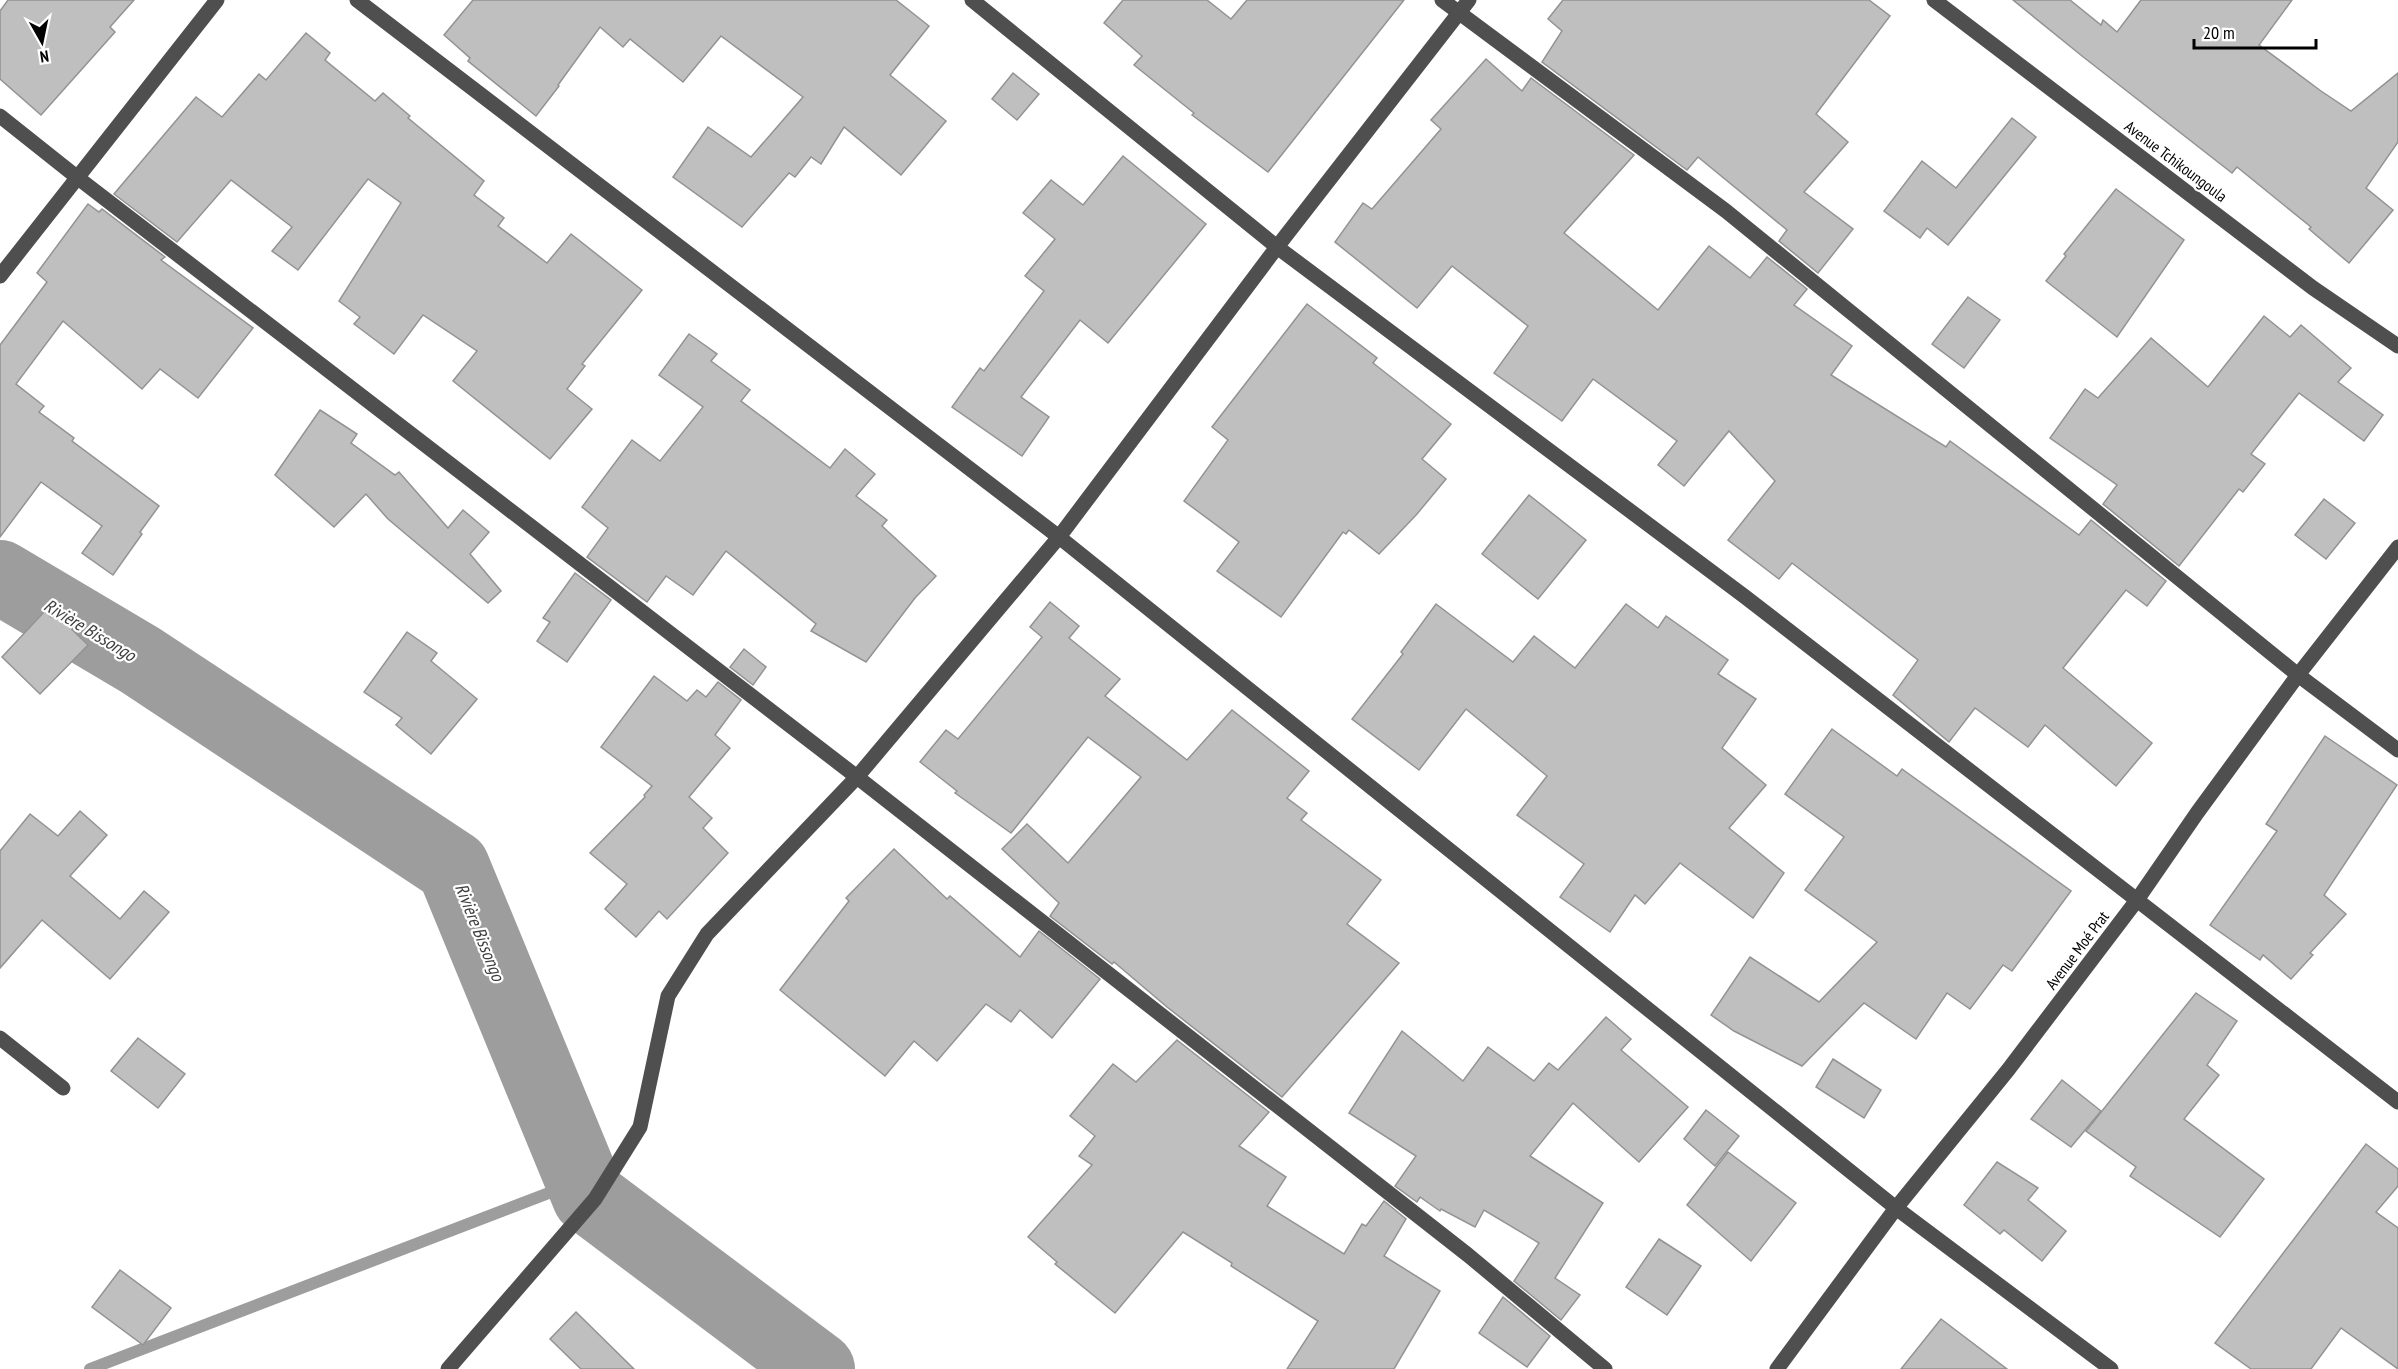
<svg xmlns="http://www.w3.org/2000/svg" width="2398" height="1369" font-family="'PT Sans Narrow',sans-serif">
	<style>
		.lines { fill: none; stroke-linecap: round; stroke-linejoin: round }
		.stream { stroke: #9d9d9d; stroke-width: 12 }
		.river { stroke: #9d9d9d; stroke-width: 74 }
		.building { fill: #bfbfbf; stroke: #939393; stroke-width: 1.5 }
		.minor { stroke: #4f4f4f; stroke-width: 15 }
		.labels { text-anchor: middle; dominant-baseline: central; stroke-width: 4.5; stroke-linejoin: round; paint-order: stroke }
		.street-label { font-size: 16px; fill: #000; stroke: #fff }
		.water-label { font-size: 18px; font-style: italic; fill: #3e3e3e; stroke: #fff }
	</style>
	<rect width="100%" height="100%" fill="#fff"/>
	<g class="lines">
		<polyline class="stream" points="90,1369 601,1173"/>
		<polyline class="river" points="0,577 140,660 453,867 589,1197 818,1369"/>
	</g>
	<g class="building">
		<polygon points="8,0 134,0 110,27 115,32 41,115 0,79 0,11"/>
		<polygon points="473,0 896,0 929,26 890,75 946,121 901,175 844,127 821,164 811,157 795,177 789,173 742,227 673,177 708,127 751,157 803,97 721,36 683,82 630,39 623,47 600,27 558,85 559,86 536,116 468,61 470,58 444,35"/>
		<polygon points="1123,0 1207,0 1231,19 1247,0 1404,0 1268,172 1192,115 1194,113 1134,65 1142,56 1104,23"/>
		<polygon points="1563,0 1869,0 1890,16 1816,114 1848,142 1804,192 1853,229 1818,273 1779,241 1787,230 1698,157 1687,170 1542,62 1562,31 1548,19"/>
		<polygon points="2013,0 2070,0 2101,25 2103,20 2117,32 2141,0 2292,0 2259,45 2321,91 2351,111 2398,73 2398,142 2366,188 2393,210 2349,263 2309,229 2311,227 2237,167 2232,173 2082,56"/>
		<polygon points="306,33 330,53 325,60 375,101 383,93 410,116 408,118 484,181 474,195 504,218 498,226 547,263 571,234 642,290 582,364 585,366 567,389 592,409 550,459 453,381 477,351 423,315 394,354 354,324 360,317 339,301 401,203 368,179 298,270 272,251 292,227 231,180 177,242 114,194 196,97 222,117 259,74 266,80"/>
		<polygon points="1486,59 1522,91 1531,78 1634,155 1564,233 1658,310 1709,246 1750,278 1767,257 1807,289 1794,305 1852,346 1831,375 1946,447 1950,441 2079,535 2091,520 2166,581 2147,606 2126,590 2063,668 2152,743 2116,786 2045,725 2028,747 1975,708 1949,742 1893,695 1918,660 1792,563 1779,579 1728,540 1775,481 1729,431 1684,486 1658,465 1677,441 1593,379 1562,421 1494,373 1528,326 1452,266 1417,308 1335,242 1363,203 1372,209 1441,129 1431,120"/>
		<polygon points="1013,73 1039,94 1017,120 992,99"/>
		<polygon points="2012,118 2036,137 1948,245 1927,228 1920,238 1884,211 1922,161 1956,188"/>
		<polygon points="1123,156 1206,224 1108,343 1080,320 1021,397 1049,417 1022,456 952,407 980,368 984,371 1044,291 1025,276 1055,239 1023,213 1051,180 1083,205"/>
		<polygon points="2116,189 2184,240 2117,337 2046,281 2066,256 2064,254"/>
		<polygon points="88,204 99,212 102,209 165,257 161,260 253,328 198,398 160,369 142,389 63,321 16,384 44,406 39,412 74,438 72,441 159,506 140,532 142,534 113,575 82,553 102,526 41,482 0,537 0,345 47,282 37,273"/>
		<polygon points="1968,297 2000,320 1964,368 1932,344"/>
		<polygon points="1307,304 1377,358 1373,363 1451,424 1422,459 1446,479 1417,514 1379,554 1349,530 1346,534 1343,532 1281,617 1217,571 1239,542 1184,501 1228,440 1212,427"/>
		<polygon points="2264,316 2290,337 2301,325 2351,368 2338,382 2383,415 2364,441 2299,393 2251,454 2265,464 2243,492 2239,489 2179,566 2103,504 2117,485 2050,438 2085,389 2098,398 2151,338 2208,387"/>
		<polygon points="689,334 717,354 711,361 750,390 741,401 830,468 845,449 875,474 856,496 887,520 882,526 936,576 915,598 866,662 811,631 816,624 726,551 693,595 666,576 647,602 587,557 608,528 582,507 632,440 660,461 703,407 659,375"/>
		<polygon points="320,410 357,434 351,443 395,475 399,472 448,528 463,510 489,532 470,554 501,591 488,603 388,519 366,494 334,527 275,475"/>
		<polygon points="1529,495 1586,540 1538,599 1482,554"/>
		<polygon points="2324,499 2355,523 2326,559 2295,535"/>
		<polygon points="575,573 611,600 567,662 537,641 550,622 543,618"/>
		<polygon points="1050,602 1079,626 1069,638 1120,679 1105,696 1187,760 1232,710 1309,771 1287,798 1307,813 1301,820 1381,880 1347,924 1399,963 1282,1097 1167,1007 1114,962 1112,964 1050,916 1059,903 1002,849 1027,824 1068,863 1141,777 1088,737 1011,833 955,793 957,791 920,762 946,730 958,739 1042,637 1030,627"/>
		<polygon points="1436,604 1513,662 1534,636 1575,668 1626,604 1658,628 1666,616 1728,660 1718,674 1756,699 1722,748 1766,785 1729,828 1784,873 1753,918 1680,863 1645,904 1635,895 1610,932 1560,897 1584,864 1517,815 1547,776 1466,709 1419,770 1352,719 1403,654 1401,652"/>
		<polygon points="45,611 51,617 55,613 88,645 40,694 2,657"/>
		<polygon points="407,632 437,653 431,661 477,699 431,754 396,725 402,718 364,692"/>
		<polygon points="744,649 766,667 753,685 730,667"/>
		<polygon points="654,676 687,701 697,690 706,697 718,682 741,700 715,735 730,748 689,797 712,818 703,828 728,853 667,919 659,911 636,937 605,909 627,884 590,853 645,797 644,795 652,786 601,747"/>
		<polygon points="1832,729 1897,776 1902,769 2071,891 2012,971 2003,965 1970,1009 1947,993 1916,1039 1864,1003 1802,1066 1734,1031 1711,1015 1750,957 1819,1002 1877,942 1805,890 1844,837 1785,794"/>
		<polygon points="2325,736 2397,785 2324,895 2346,914 2310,953 2313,955 2291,979 2263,955 2260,960 2210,925 2277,831 2266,824"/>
		<polygon points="80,811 107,835 70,876 120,919 144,891 169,912 110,979 42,920 0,968 0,851 30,814 58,836"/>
		<polygon points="894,849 947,899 950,896 1020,957 1039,931 1100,979 1052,1038 1020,1010 1011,1022 986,1004 937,1061 914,1041 885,1076 780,990 849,901 846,898"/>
		<polygon points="2196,993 2237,1021 2207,1065 2219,1075 2184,1119 2264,1179 2220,1237 2130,1176 2136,1167 2086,1131"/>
		<polygon points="1606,1017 1631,1039 1621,1050 1688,1107 1639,1162 1573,1103 1530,1156 1603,1203 1555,1278 1580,1295 1561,1320 1514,1281 1539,1243 1484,1210 1475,1227 1441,1209 1440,1211 1420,1197 1417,1202 1395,1186 1416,1156 1349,1113 1402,1031 1463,1081 1488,1047 1534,1081 1549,1063 1558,1070"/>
		<polygon points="138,1038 185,1074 158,1108 111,1071"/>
		<polygon points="1177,1040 1269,1112 1239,1146 1286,1177 1267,1206 1344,1254 1362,1224 1366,1226 1384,1201 1406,1219 1384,1256 1440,1291 1394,1369 1287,1369 1318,1321 1231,1266 1232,1263 1183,1232 1115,1313 1055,1264 1057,1262 1028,1237 1092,1165 1079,1156 1095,1136 1070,1116 1113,1064 1136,1082"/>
		<polygon points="1833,1059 1881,1090 1864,1118 1816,1087"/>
		<polygon points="2062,1080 2101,1111 2071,1147 2031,1119"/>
		<polygon points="1706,1110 1739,1136 1715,1166 1684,1139"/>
		<polygon points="2366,1144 2398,1169 2398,1186 2376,1212 2398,1228 2398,1369 2341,1328 2311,1369 2251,1369 2215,1343"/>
		<polygon points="1728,1152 1796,1203 1751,1261 1687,1205"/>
		<polygon points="1997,1162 2038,1188 2028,1200 2066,1231 2042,1261 2004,1230 2000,1234 1964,1205"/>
		<polygon points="1659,1239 1701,1266 1667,1315 1626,1287"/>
		<polygon points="120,1270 171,1308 143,1345 92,1307"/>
		<polygon points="1503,1297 1550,1336 1527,1367 1479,1333"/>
		<polygon points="576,1312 634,1369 581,1369 550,1339"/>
		<polygon points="1941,1319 2007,1369 1901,1369"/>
	</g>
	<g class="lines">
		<g class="minor">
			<polyline points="357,0 1059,537 1896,1208 2111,1369"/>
			<polyline points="972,0 1277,247 1744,596 2398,1102"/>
			<polyline points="1442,0 1726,211 2298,675 2398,750"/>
			<polyline points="1934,0 2313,288 2398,346"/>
			<polyline points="0,116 78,178 857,777 1468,1255 1605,1369"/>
			<polyline points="0,276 217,0"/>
			<polyline points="0,1038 63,1088"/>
			<polyline points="448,1369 595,1199 640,1127 668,996 707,934 857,777 1059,537 1277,247 1469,0"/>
			<polyline points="1777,1369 1896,1208 2008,1070 2137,900 2197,813 2298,675 2398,547"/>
		</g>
	</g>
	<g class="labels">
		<g class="street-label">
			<text transform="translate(2176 161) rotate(37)">Avenue Tchikoungoula</text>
			<text transform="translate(2077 950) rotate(-53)">Avenue Moé Prat</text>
		</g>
		<g class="water-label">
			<text transform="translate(90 630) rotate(31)">Rivière Bissongo</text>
			<text transform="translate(480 932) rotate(68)">Rivière Bissongo</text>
		</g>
	</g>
	<g transform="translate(42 42) rotate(171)" stroke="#ffffff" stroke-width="4.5" paint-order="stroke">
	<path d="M0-4.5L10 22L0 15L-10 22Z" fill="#000000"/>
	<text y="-9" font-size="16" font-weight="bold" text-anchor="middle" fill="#000000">N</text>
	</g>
	<path d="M2194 39v9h122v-9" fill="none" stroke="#000000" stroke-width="3"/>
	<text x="2203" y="39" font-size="18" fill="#000000" stroke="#ffffff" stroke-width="4.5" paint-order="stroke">20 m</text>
</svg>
